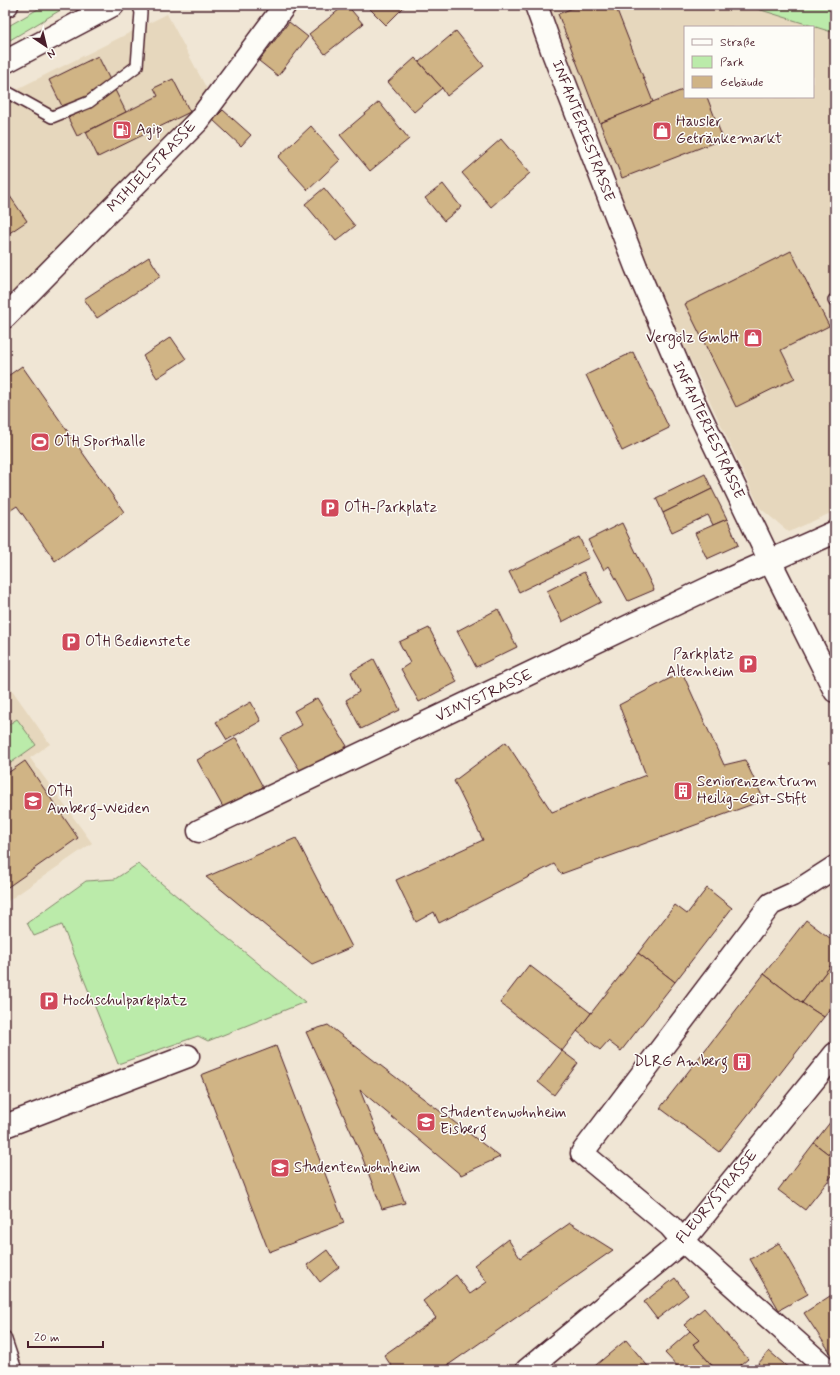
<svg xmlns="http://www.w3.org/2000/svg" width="840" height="1375" font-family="Mynerve,sans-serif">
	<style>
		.built { fill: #e6d7bd; fill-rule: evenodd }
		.green { fill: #bbebaa; stroke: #82856a }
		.building { fill: #d0b485; stroke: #4a1f2b }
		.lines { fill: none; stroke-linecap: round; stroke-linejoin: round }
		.lane-casing { stroke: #4a1f2b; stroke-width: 14 }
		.street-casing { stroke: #4a1f2b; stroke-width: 25 }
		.secondary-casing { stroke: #4a1f2b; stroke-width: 25 }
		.primary-casing { stroke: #4a1f2b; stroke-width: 25 }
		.lane { stroke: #fdfcf7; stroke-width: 11 }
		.street { stroke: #fdfcf7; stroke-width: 22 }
		.secondary { stroke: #fdfcf7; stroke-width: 22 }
		.primary { stroke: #fdfcf7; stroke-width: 22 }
		.labels { text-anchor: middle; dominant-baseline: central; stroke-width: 3; stroke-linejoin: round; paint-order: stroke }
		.poi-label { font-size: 15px; fill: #4a1f2b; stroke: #fdfcf7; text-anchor: start }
		.street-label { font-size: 15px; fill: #4a1f2b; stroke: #fdfcf7 }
	</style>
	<rect width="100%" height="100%" fill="#f0e6d5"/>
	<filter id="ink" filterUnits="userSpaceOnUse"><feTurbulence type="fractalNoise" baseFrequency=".025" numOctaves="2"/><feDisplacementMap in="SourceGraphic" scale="8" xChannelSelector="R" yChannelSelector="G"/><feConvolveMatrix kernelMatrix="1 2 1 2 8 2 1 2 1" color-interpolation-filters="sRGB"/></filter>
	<g filter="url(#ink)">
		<g class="built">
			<path d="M548,5H779L835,19V511L789,532L760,508L652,278L577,91ZM685,27H813V97H685Z"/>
			<polygon points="167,14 209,93 156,151 5,303 5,95"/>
			<polygon points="5,680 50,744 30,758 92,843 5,903"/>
		</g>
		<g class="green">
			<polygon points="45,5 69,5 5,43 5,28"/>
			<polygon points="745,5 835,5 835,33"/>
			<polygon points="17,719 36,745 5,767 5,727"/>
			<polygon points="138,864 305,1002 208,1041 198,1036 118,1064 62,925 34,936 27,923 86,881 115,879"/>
		</g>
		<g class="building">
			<polygon points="345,5 347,5 363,24 325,54 309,34"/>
			<polygon points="366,5 406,5 386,25"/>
			<polygon points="580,5 615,5 653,102 600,123 558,14"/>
			<polygon points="289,22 308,37 278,76 259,61"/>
			<polygon points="456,31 484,66 447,96 442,88 419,62"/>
			<polygon points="98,56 126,112 77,136 49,80"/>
			<polygon points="415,58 442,88 414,112 388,82"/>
			<polygon points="173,79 190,112 98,157 86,132 158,96 154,88"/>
			<polygon points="685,89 685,97 707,97 723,139 622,178 600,123"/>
			<polygon points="379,102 409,139 370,171 340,135"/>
			<polygon points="223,110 251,135 241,146 213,120"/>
			<polygon points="311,126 340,160 308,190 278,157"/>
			<polygon points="501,139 530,173 491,207 462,173"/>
			<polygon points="443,184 461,207 444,221 425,198"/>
			<polygon points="324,188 355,226 336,241 305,204"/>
			<polygon points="5,189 27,221 5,236"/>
			<polygon points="791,251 829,326 781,350 795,378 736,407 685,304"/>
			<polygon points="149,257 161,276 97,318 84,299"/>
			<polygon points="171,337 186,359 157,378 143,356"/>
			<polygon points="633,352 669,428 622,451 586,375"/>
			<polygon points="22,366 124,512 55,561 17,506 5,514 5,378"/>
			<polygon points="705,474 712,489 663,513 656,498"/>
			<polygon points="712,489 727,519 713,525 708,515 672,532 663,513"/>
			<polygon points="727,519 738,545 707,559 695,533"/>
			<polygon points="622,523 654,590 628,601 609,566 604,570 588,540"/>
			<polygon points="579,537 589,558 519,592 509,572"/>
			<polygon points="584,572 601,602 562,622 547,591"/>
			<polygon points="498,609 517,647 476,667 457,631"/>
			<polygon points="429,628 457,682 419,702 401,669 410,663 399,642"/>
			<polygon points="374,659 400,710 361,729 346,700 359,692 351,672"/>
			<polygon points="682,672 724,765 745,760 764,800 561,874 554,864 439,923 434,912 416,922 396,880 483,840 454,781 506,742 552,812 646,775 619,705"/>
			<polygon points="317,698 347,746 301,772 280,738 302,725 294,711"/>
			<polygon points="251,702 261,721 227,740 216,722"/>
			<polygon points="236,738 263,787 224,809 197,760"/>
			<polygon points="25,761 78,838 5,889 5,775"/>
			<polygon points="296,838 352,947 312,964 206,877"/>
			<polygon points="707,888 732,908 675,982 638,953 675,905 687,914"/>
			<polygon points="806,920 835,942 835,960 802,1003 764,974"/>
			<polygon points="638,953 675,982 621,1051 608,1041 600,1050 577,1031"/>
			<polygon points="835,960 835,1004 824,1017 802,1003"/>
			<polygon points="529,965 591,1013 562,1051 500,1003"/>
			<polygon points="764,974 802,1003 824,1017 719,1152 660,1108"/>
			<polygon points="328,1025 411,1089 500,1157 461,1175 360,1090 405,1203 382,1209 361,1154 306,1032"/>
			<polygon points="276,1046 344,1223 269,1252 201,1075"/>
			<polygon points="562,1051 578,1063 554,1095 538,1082"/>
			<polygon points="835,1116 835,1159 814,1143"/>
			<polygon points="814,1143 835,1159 835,1172 805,1210 778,1190"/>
			<polygon points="570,1223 613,1250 441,1370 394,1370 384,1355 436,1318 423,1301 456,1275 470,1294 487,1282 474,1265 508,1239 520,1258"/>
			<polygon points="779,1243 808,1294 779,1310 750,1259"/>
			<polygon points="327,1250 339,1267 320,1282 307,1265"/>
			<polygon points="675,1278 688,1295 657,1319 644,1302"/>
			<polygon points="833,1294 835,1298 835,1357 834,1358 804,1313"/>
			<polygon points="704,1308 748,1359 735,1370 716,1370 693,1344 699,1340 684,1325"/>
			<polygon points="690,1331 699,1340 693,1344 716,1370 681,1370 665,1353"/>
			<polygon points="626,1340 651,1370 590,1370"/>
			<polygon points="769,1351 791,1370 753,1370"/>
			<polygon points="308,1364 310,1370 291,1370"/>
		</g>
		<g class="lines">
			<g class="lane-casing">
				<g id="lane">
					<polyline points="5,91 52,117 89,102 137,66 141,12 138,5"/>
					<polyline points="834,300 835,302"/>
					<polyline points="5,1337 16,1370"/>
				</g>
			</g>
			<g class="street-casing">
				<g id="street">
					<polyline points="5,317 199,120 285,5"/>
					<polyline points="199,831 711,587 835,532"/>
					<polyline points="5,1126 188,1056"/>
					<polyline points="828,1370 683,1241 670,1226 582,1153 771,904 793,894 835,867"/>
				</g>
			</g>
			<g class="secondary-casing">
				<g id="secondary">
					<polyline points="536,5 552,50 636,267 694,402 770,561 835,691"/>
					<polyline points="527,1370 683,1241 835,1054"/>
				</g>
			</g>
			<g class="primary-casing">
				<g id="primary">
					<polyline points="5,6 7,5"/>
					<polyline points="5,62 113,5"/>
				</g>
			</g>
			<use href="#lane" class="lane"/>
			<use href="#street" class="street"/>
			<use href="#secondary" class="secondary"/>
			<use href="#primary" class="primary"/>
		</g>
	</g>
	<defs>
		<g id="fuel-square" transform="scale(1)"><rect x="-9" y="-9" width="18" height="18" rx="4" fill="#d1495b" stroke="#fdfcf7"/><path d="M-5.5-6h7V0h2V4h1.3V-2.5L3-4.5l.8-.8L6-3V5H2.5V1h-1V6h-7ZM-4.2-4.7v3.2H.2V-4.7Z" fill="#fff"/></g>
		<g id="shop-square" transform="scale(1)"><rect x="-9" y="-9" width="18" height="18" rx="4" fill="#d1495b" stroke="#fdfcf7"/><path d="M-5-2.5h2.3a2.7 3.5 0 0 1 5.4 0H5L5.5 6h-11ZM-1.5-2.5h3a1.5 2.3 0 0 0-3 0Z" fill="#fff"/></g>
		<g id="stadium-square" transform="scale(1)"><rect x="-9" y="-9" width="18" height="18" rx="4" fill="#d1495b" stroke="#fdfcf7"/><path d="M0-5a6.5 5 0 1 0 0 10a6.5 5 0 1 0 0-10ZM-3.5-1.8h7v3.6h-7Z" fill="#fff"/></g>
		<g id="parking-square" transform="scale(1)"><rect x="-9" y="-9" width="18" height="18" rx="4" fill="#d1495b" stroke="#fdfcf7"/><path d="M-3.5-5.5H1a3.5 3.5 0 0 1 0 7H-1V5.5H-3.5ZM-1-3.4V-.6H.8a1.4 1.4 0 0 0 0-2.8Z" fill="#fff"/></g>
		<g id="building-square" transform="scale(1)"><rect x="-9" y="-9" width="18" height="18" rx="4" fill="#d1495b" stroke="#fdfcf7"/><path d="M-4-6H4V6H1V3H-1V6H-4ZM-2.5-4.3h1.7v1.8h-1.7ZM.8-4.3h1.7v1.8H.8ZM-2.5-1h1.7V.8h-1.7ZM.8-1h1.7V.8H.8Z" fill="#fff"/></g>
		<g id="university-square" transform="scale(1)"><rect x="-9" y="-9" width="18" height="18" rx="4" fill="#d1495b" stroke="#fdfcf7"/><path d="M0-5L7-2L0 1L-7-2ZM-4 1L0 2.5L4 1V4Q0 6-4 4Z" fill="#fff"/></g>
	</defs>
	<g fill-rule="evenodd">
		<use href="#fuel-square" x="122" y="130"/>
		<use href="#shop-square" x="662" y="131"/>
		<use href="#shop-square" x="753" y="338"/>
		<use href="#stadium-square" x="40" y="442"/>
		<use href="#parking-square" x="330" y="508"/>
		<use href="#parking-square" x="71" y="642"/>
		<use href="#parking-square" x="748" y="664"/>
		<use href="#building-square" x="683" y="791"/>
		<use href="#university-square" x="33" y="801"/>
		<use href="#parking-square" x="49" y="1001"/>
		<use href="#building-square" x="742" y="1062"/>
		<use href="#university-square" x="426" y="1122"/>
		<use href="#university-square" x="280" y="1168"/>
	</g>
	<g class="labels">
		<g class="poi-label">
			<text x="676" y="122">Hausler<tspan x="676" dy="17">Getränkemarkt</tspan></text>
			<text x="136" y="130">Agip</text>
			<text x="739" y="338" text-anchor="end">Vergölz GmbH</text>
			<text x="54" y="442">OTH Sporthalle</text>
			<text x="344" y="508">OTH-Parkplatz</text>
			<text x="85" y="642">OTH Bedienstete</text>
			<text x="734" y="655" text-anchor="end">Parkplatz<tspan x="734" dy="17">Altenheim</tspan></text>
			<text x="697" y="782">Seniorenzentrum<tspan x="697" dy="17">Heilig-Geist-Stift</tspan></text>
			<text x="47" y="792">OTH<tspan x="47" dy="17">Amberg-Weiden</tspan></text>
			<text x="63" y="1001">Hochschulparkplatz</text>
			<text x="728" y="1062" text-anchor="end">DLRG Amberg</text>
			<text x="440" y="1113">Studentenwohnheim<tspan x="440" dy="17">Eisberg</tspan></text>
			<text x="294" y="1168">Studentenwohnheim</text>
		</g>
		<g class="street-label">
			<text transform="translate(583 131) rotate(69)">INFANTERIESTRASSE</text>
			<text transform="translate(152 167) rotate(-46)">MIHIELSTRASSE</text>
			<text transform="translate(708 430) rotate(65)">INFANTERIESTRASSE</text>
			<text transform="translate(484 696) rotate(-25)">VIMYSTRASSE</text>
			<text transform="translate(717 1197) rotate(-50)">FLEURYSTRASSE</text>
		</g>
	</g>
	<rect width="840" height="1375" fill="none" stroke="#fdfcf7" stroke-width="20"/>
	<rect x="10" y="10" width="820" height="1355" fill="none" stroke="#4a1f2b" stroke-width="1.5" filter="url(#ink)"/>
	<rect x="684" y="26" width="130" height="72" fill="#fdfcf7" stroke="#b5a4a5"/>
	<rect x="692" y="39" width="20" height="6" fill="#fdfcf7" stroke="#b5a4a5"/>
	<text x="720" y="46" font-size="12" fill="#4a1f2b">Straße</text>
	<rect x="692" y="56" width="20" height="12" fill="#bbebaa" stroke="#b5a4a5"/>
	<text x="720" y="66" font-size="12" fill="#4a1f2b">Park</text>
	<rect x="692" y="76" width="20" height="12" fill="#d0b485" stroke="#b5a4a5"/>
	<text x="720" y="86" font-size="12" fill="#4a1f2b">Gebäude</text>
	<g transform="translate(46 46) rotate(145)" stroke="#fdfcf7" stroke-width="3" paint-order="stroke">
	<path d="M0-3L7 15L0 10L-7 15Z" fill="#4a1f2b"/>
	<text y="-6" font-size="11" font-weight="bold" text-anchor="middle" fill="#4a1f2b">N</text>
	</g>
	<path d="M28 1341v6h75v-6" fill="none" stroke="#4a1f2b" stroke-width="2"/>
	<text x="34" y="1341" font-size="12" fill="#4a1f2b" stroke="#fdfcf7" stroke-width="3" paint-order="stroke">20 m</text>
</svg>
